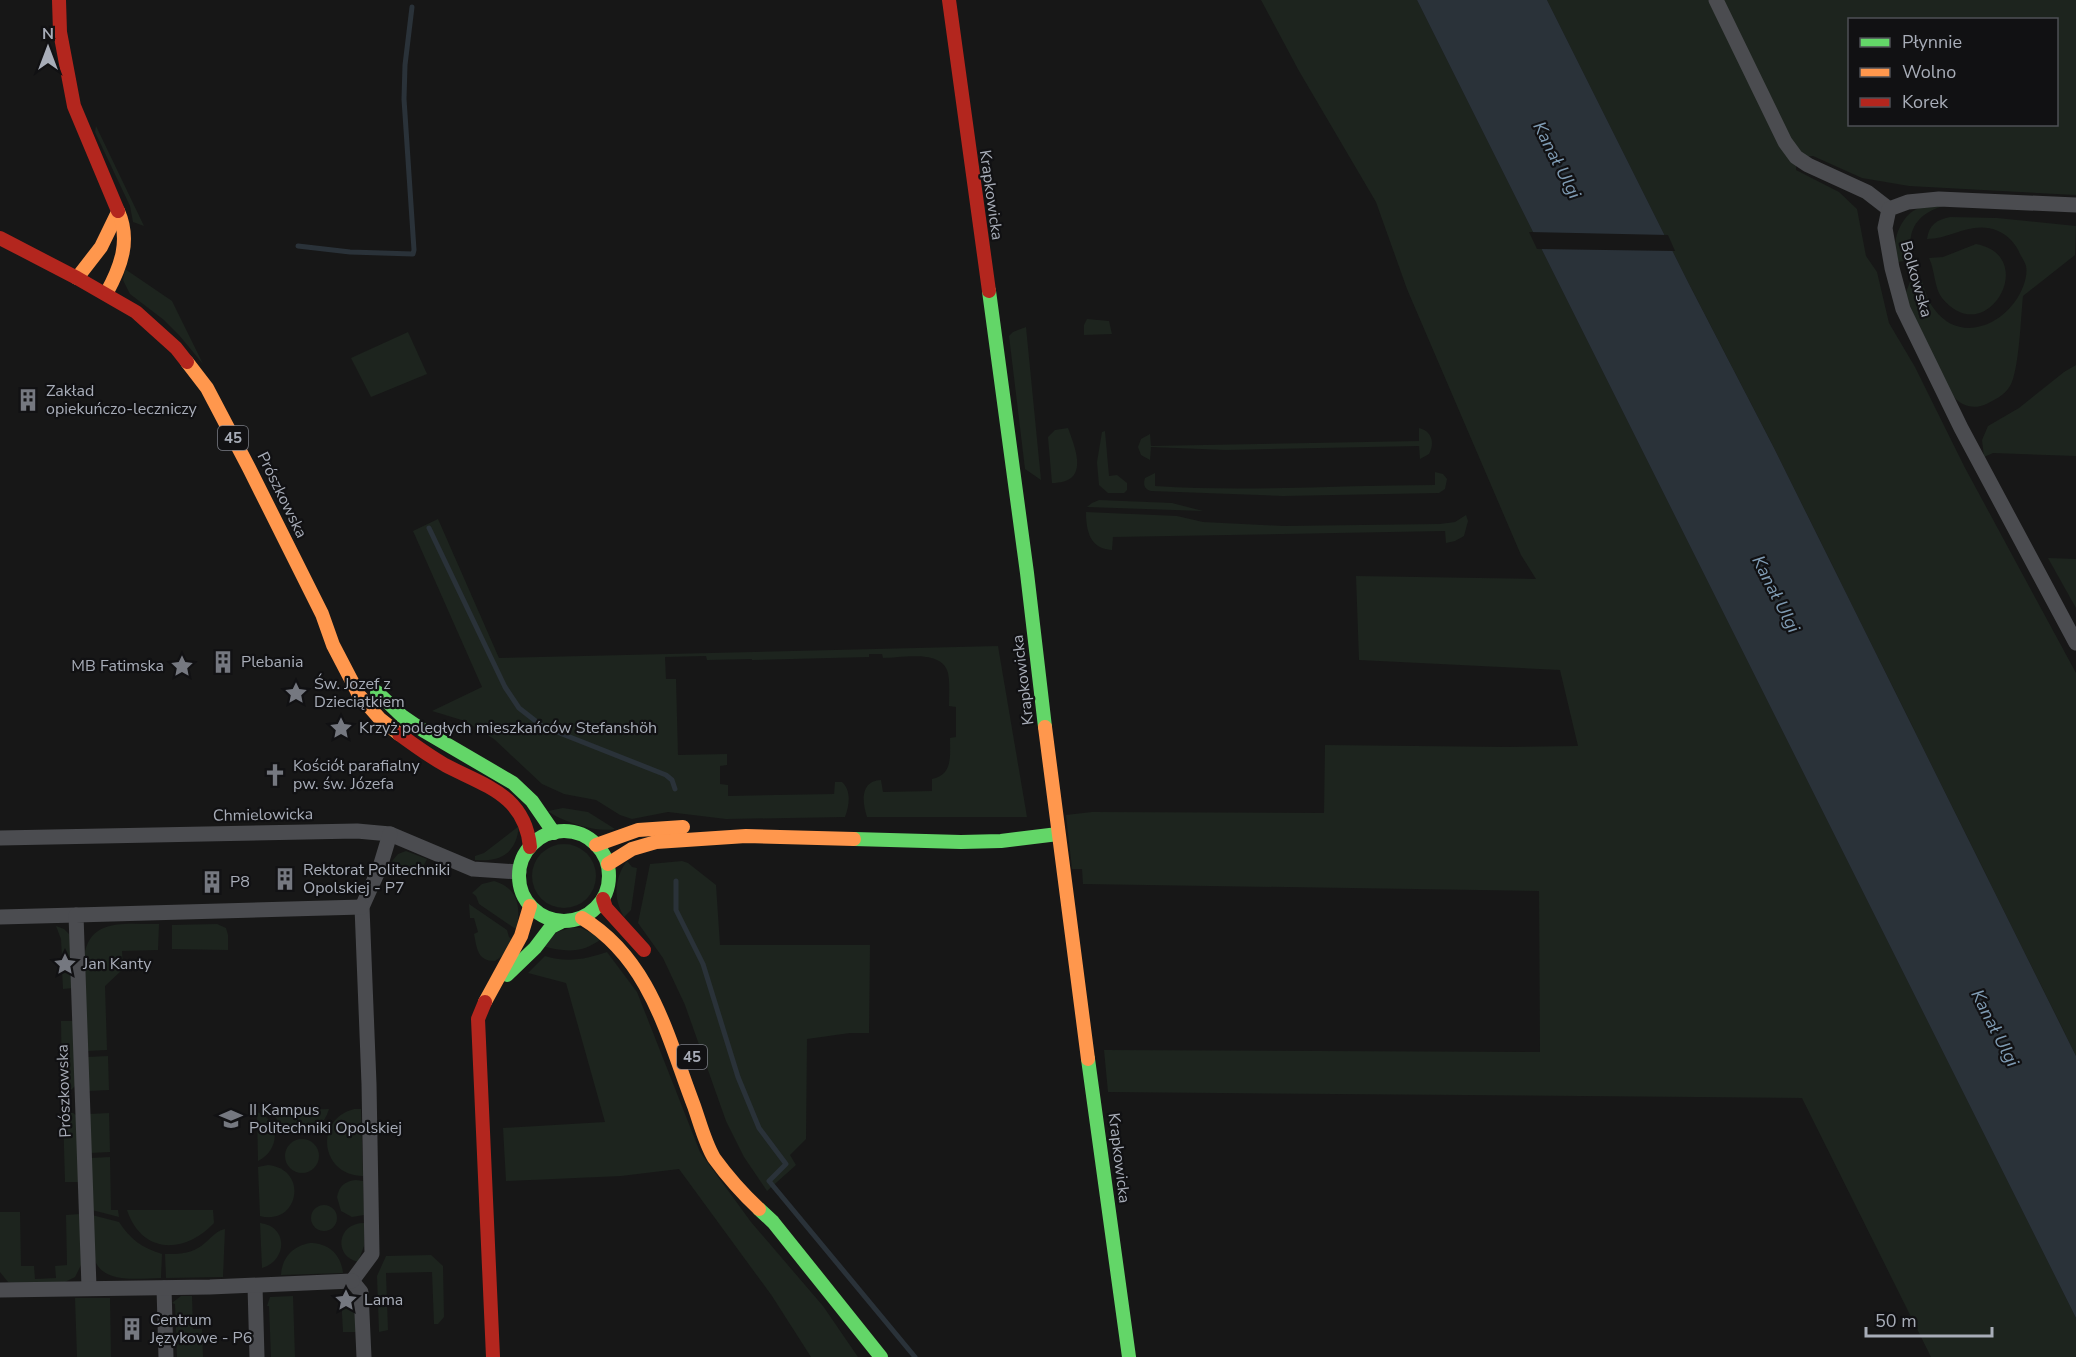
<svg xmlns="http://www.w3.org/2000/svg" width="2076" height="1357" font-family="'Nunito Sans',sans-serif">
	<style>
		.green { fill: #1d241e; fill-rule: evenodd }
		.water { fill: #2a3239 }
		.pier { fill: #171717 }
		.lines { fill: none; stroke-linecap: round; stroke-linejoin: round }
		.stream { stroke: #2a3239; stroke-width: 5 }
		.street { stroke: #4b4c50; stroke-width: 15 }
		.fast { stroke: #63d668; stroke-width: 14 }
		.slow { stroke: #ff974d; stroke-width: 14 }
		.jam { stroke: #b3261e; stroke-width: 14 }
		.labels { text-anchor: middle; dominant-baseline: central; stroke-width: 4.5; stroke-linejoin: round; paint-order: stroke }
		.shield { fill: #111113; stroke: #7b7e86; stroke-width: 1.5 }
		.shield-label { font-size: 15px; font-weight: bold; fill: #a8adb8 }
		.street-label { font-size: 16px; fill: #a8adb8; stroke: #111113 }
		.poi-label { font-size: 16px; fill: #a8adb8; stroke: #111113; text-anchor: start }
		.water-label { font-size: 18px; font-style: italic; fill: #7f9bb3; stroke: #111113 }
	</style>
	<rect width="100%" height="100%" fill="#171717"/>
	<g class="green">
		<polygon points="1261,0 1417,0 2076,1318 2076,1357 1931,1357 1802,1098 1108,1092 1104,1050 1540,1052 1539,891 1083,884 1082,869 1072,869 1066,815 1092,812 1324,813 1325,745 1506,747 1578,746 1560,670 1359,660 1356,576 1536,579 1521,555 1407,289 1376,202 1299,71"/>
		<path d="M1547,0H2076V195L1909,186L1862,178L1813,156L1796,157V170L1839,192L1857,209L1866,256L1877,272L1889,323L1915,367L1964,466L2076,673V1056L1774,448L1689,284ZM1850,20H2056V124H1850Z"/>
		<polygon points="96,126 144,226 133,222 130,206 95,132"/>
		<path d="M1946,205C1930,210 1915,217 1911,236C1909,244 1912,252 1910,260L1898,262C1889,244 1901,212 1922,207C1930,205 1939,206 1946,205Z"/>
		<path d="M1950,217L1997,218L2076,226L2075,255L2023,296C2021,315 2019,372 2010,386C2005,395 1993,401 1984,405C1974,409 1962,406 1955,398C1936,378 1919,330 1907,304L1906,292L1910,282L1916,280L1922,281C1925,291 1928,302 1935,310C1959,342 2000,327 2018,297C2023,289 2028,276 2026,266C2025,262 2022,258 2020,254C2016,244 2008,235 1998,231C1972,220 1952,239 1927,239C1929,225 1936,220 1950,217Z"/>
		<path d="M1976,244C2041,256 1986,352 1942,298C1934,288 1935,270 1929,258L1943,257Z"/>
		<polygon points="125,269 172,301 203,364 179,335 164,320 130,294 123,280"/>
		<polygon points="1087,319 1109,321 1112,334 1084,335 1084,325"/>
		<polygon points="1026,327 1041,480 1025,469 1009,336 1013,332"/>
		<polygon points="408,332 427,374 371,397 351,358"/>
		<polygon points="2076,365 2076,456 1993,453 1984,457 1982,440 1988,426 2019,408 2064,372"/>
		<path d="M1068,428C1076,450 1090,483 1052,483L1048,437L1055,430Z"/>
		<path d="M1419,428C1432,431 1435,443 1429,454L1420,459L1419,446L1226,450L1151,447L1150,460L1141,455L1138,447L1141,439L1150,434L1151,446L1419,441Z"/>
		<polygon points="1105,431 1109,476 1117,475 1127,483 1127,490 1124,493 1108,493 1099,485 1097,462 1102,432"/>
		<path d="M1435,472L1443,474L1447,479L1445,489L1439,493L1283,496L1151,491C1144,489 1143,484 1145,478L1155,473V486C1249,492 1342,485 1435,485Z"/>
		<polygon points="1099,500 1172,503 1203,511 1087,507 1092,503"/>
		<path d="M1086,512L1177,516L1203,522L1283,526L1440,524L1455,522L1466,515L1468,521L1464,536L1455,541L1446,543L1445,531L1113,537L1112,550C1090,549 1086,531 1086,512Z"/>
		<path d="M438,519L499,658L998,646L1027,817H867C862,802 860,781 881,780L883,792L932,791V779C953,775 950,756 950,738L956,737V707L949,706C949,695 950,683 948,673C942,649 902,658 883,658L882,654H869V657L752,660V659L707,660L706,656L665,657L666,679H676L678,755L727,754V765L720,766V784L728,785V796L834,794L835,782H842C852,791 849,806 845,817L726,819L668,812L632,819L620,815L596,800L564,794L542,784L494,739L465,721L432,711L482,687L413,531Z"/>
		<polygon points="2048,558 2076,559 2076,608"/>
		<path d="M563,808L588,812L615,829C598,833 562,822 548,811Z"/>
		<path d="M519,826C516,853 502,862 475,860V856L484,853Z"/>
		<circle cx="564" cy="876" r="32"/>
		<path d="M406,851L427,859L422,869C413,874 398,871 388,866L398,854Z"/>
		<path d="M627,861L632,867L637,868L631,910L624,917C613,899 614,878 627,861Z"/>
		<polygon points="682,861 688,863 716,885 720,945 870,945 869,1033 850,1033 807,1039 806,1139 790,1155 796,1165 767,1191 744,1157 726,1121 685,1005 663,958 638,923 650,864"/>
		<path d="M494,881C520,889 520,907 517,930L479,904L476,896L472,893L482,884Z"/>
		<path d="M469,904L507,930L509,937L513,940L502,956L495,961C477,961 477,948 474,934L478,932L474,918H470Z"/>
		<path d="M159,924L158,950L122,951L123,969L105,986L107,1050L87,1051L84,958C89,916 127,925 159,924Z"/>
		<polygon points="217,924 226,928 228,935 228,950 172,949 172,925"/>
		<polygon points="56,926 64,929 70,935 73,988 63,989 62,970 70,969 70,957 62,957 61,939"/>
		<path d="M570,928H581L602,938C583,954 565,952 542,946L557,932Z"/>
		<path d="M607,952L637,992L700,1152L751,1222L823,1306L858,1357H811L772,1296L679,1169L621,1176L506,1181L503,1128L605,1122L566,983L528,973L545,956C567,963 587,959 607,952Z"/>
		<polygon points="61,1021 73,1021 76,1085 71,1090 62,1090"/>
		<polygon points="108,1056 109,1090 88,1091 87,1057"/>
		<path d="M329,1109C321,1139 282,1141 273,1111Z"/>
		<path d="M354,1109H361L363,1176C321,1176 313,1120 354,1109Z"/>
		<path d="M257,1112C281,1121 280,1150 258,1161Z"/>
		<polygon points="63,1113 73,1113 77,1116 79,1182 65,1182"/>
		<polygon points="109,1113 110,1152 90,1153 89,1114"/>
		<circle cx="302" cy="1156" r="17"/>
		<polygon points="110,1157 111,1210 118,1210 119,1217 92,1210 90,1158"/>
		<path d="M268,1165C309,1169 299,1226 260,1216L258,1167Z"/>
		<path d="M356,1180L363,1181L364,1215L352,1217L341,1211L337,1197C339,1186 345,1181 356,1180Z"/>
		<circle cx="324" cy="1218" r="13"/>
		<path d="M127,1210H213L214,1223C185,1254 142,1255 127,1210Z"/>
		<polygon points="0,1212 20,1212 21,1266 34,1266 35,1279 56,1278 55,1266 67,1265 66,1215 80,1214 81,1265 75,1277 65,1282 15,1283 8,1282 0,1272"/>
		<path d="M92,1215L119,1222C130,1239 142,1248 162,1254L161,1278C140,1278 102,1285 94,1258C90,1245 93,1228 92,1215Z"/>
		<path d="M260,1223C288,1226 288,1260 262,1268Z"/>
		<path d="M364,1223V1246L358,1262C333,1256 337,1223 364,1223Z"/>
		<path d="M225,1229L223,1277L166,1278L165,1254C177,1254 188,1254 198,1248C208,1243 215,1230 225,1229Z"/>
		<path d="M310,1243C328,1243 341,1254 343,1273L281,1275C282,1257 293,1246 310,1243Z"/>
		<polygon points="431,1255 443,1266 444,1317 438,1324 434,1324 432,1272 386,1273 388,1330 379,1332 377,1276 386,1256"/>
		<polygon points="341,1295 348,1295 354,1302 356,1332 343,1332"/>
		<polygon points="181,1296 192,1296 193,1329 202,1329 203,1357 177,1357 175,1304 172,1303"/>
		<polygon points="293,1296 295,1357 271,1357 269,1306 267,1306 270,1297"/>
		<polygon points="75,1298 110,1298 111,1357 77,1357"/>
	</g>
	<polygon class="water" points="1417,0 1547,0 1689,284 1774,448 2076,1056 2076,1318"/>
	<polygon class="pier" points="1529,232 1668,235 1675,251 1537,249"/>
	<g class="lines">
		<g class="stream">
			<polyline points="298,246 350,252 413,254 414,250 404,99 405,65 412,7"/>
			<polyline points="429,528 505,687 519,708 542,726 666,775 672,780 675,789"/>
			<polyline points="676,881 676,910 703,964 738,1077 759,1128 786,1164 769,1181 915,1357"/>
		</g>
		<g class="street">
			<polyline points="1716,0 1785,142 1796,157 1808,165 1867,192 1889,209"/>
			<polyline points="2076,205 1939,199 1908,202 1889,209 1885,228 1892,268 1903,309 1961,428 2076,643"/>
			<polyline points="0,838 357,831 390,834 473,869 519,872"/>
			<polyline points="0,917 76,915"/>
			<polyline points="352,1281 372,1254 369,1084 362,907 380,867 390,834"/>
			<polyline points="352,1281 361,1292 364,1357"/>
			<polyline points="255,1286 257,1357"/>
			<polyline points="89,1287 76,915 362,907"/>
			<polyline points="164,1288 166,1357"/>
			<polyline points="0,1290 210,1287 352,1281"/>
		</g>
		<g class="fast">
			<polyline points="989,291 1027,573 1045,727"/>
			<polyline points="377,692 402,716 424,731 513,783 532,801 554,833"/>
			<circle cx="564" cy="876" r="45"/>
			<polyline points="854,839 961,842 1001,841 1058,834"/>
			<polyline points="507,975 535,948 551,927 561,922"/>
			<polyline points="1088,1059 1129,1357"/>
			<polyline points="759,1209 773,1222 881,1357"/>
		</g>
		<g class="slow">
			<polyline points="77,278 101,247 118,212"/>
			<path d="M106,294C121,267 131,240 118,211"/>
			<polyline points="187,362 207,388 249,468 322,614 333,645 359,695 380,719 399,734"/>
			<polyline points="1045,727 1088,1059"/>
			<polyline points="596,845 638,830 683,827"/>
			<polyline points="608,864 632,849 656,842 746,836 854,839"/>
			<path d="M582,918C651,960 667,1036 694,1106C700,1123 705,1143 714,1158C727,1176 743,1194 759,1209"/>
			<polyline points="485,1002 521,936 530,906"/>
		</g>
		<g class="jam">
			<polyline points="59,0 60,32 74,106 118,211"/>
			<polyline points="949,0 989,291"/>
			<polyline points="0,238 77,278 136,312 176,348 187,362"/>
			<path d="M399,734C414,745 429,756 445,765C485,786 525,795 530,847"/>
			<polyline points="603,899 606,908 644,950"/>
			<polyline points="485,1002 478,1019 493,1357"/>
		</g>
	</g>
	<defs>
		<g id="building-bare" transform="scale(1.8)"><path d="M-4-6H4V6H1V3H-1V6H-4ZM-2.5-4.3h1.7v1.8h-1.7ZM.8-4.3h1.7v1.8H.8ZM-2.5-1h1.7V.8h-1.7ZM.8-1h1.7V.8H.8Z" fill="#757880" stroke="#111113" stroke-width="2.5" paint-order="stroke"/></g>
		<g id="sight-bare" transform="scale(1.8)"><path d="M0-6L1.8-2.2L6-1.7L2.9 1.2L3.7 5.4L0 3.3L-3.7 5.4L-2.9 1.2L-6-1.7L-1.8-2.2Z" fill="#757880" stroke="#111113" stroke-width="2.5" paint-order="stroke"/></g>
		<g id="church-bare" transform="scale(1.8)"><path d="M-1.2-6h2.4v3.5h3.3v2.4h-3.3V6h-2.4V-.1h-3.3v-2.4h3.3Z" fill="#757880" stroke="#111113" stroke-width="2.5" paint-order="stroke"/></g>
		<g id="university-bare" transform="scale(1.8)"><path d="M0-5L7-2L0 1L-7-2ZM-4 1L0 2.5L4 1V4Q0 6-4 4Z" fill="#757880" stroke="#111113" stroke-width="2.5" paint-order="stroke"/></g>
	</defs>
	<g fill-rule="evenodd">
		<use href="#building-bare" x="28" y="400"/>
		<use href="#building-bare" x="223" y="662"/>
		<use href="#sight-bare" x="182" y="666"/>
		<use href="#sight-bare" x="296" y="693"/>
		<use href="#sight-bare" x="341" y="728"/>
		<use href="#church-bare" x="275" y="775"/>
		<use href="#building-bare" x="285" y="879"/>
		<use href="#building-bare" x="212" y="882"/>
		<use href="#sight-bare" x="65" y="964"/>
		<use href="#university-bare" x="231" y="1119"/>
		<use href="#sight-bare" x="346" y="1300"/>
		<use href="#building-bare" x="132" y="1329"/>
	</g>
	<g class="labels">
		<g class="shield">
			<rect x="218" y="426" width="30" height="24" rx="4.5"/>
			<rect x="677" y="1045" width="30" height="24" rx="4.5"/>
		</g>
		<g class="shield-label">
			<text x="233" y="438">45</text>
			<text x="692" y="1057">45</text>
		</g>
		<g class="street-label">
			<text transform="translate(991 195) rotate(82)">Krapkowicka</text>
			<text transform="translate(1916 279) rotate(74)">Bolkowska</text>
			<text transform="translate(282 495) rotate(64)">Prószkowska</text>
			<text transform="translate(1023 680) rotate(-97)">Krapkowicka</text>
			<text transform="translate(263 815) rotate(-1)">Chmielowicka</text>
			<text transform="translate(64 1091) rotate(-92)">Prószkowska</text>
			<text transform="translate(1119 1158) rotate(83)">Krapkowicka</text>
		</g>
		<g class="poi-label">
			<text x="46" y="391">Zakład<tspan x="46" dy="18">opiekuńczo-leczniczy</tspan></text>
			<text x="241" y="662">Plebania</text>
			<text x="164" y="666" text-anchor="end">MB Fatimska</text>
			<text x="314" y="684">Św. Jozef z<tspan x="314" dy="18">Dzieciątkiem</tspan></text>
			<text x="359" y="728">Krzyż poległych mieszkańców Stefanshöh</text>
			<text x="293" y="766">Kościół parafialny<tspan x="293" dy="18">pw. św. Józefa</tspan></text>
			<text x="303" y="870">Rektorat Politechniki<tspan x="303" dy="18">Opolskiej - P7</tspan></text>
			<text x="230" y="882">P8</text>
			<text x="83" y="964">Jan Kanty</text>
			<text x="249" y="1110">II Kampus<tspan x="249" dy="18">Politechniki Opolskiej</tspan></text>
			<text x="364" y="1300">Lama</text>
			<text x="150" y="1320">Centrum<tspan x="150" dy="18">Językowe - P6</tspan></text>
		</g>
		<g class="water-label">
			<text transform="translate(1557 160) rotate(63)">Kanał Ulgi</text>
			<text transform="translate(1776 594) rotate(63)">Kanał Ulgi</text>
			<text transform="translate(1995 1028) rotate(63)">Kanał Ulgi</text>
		</g>
	</g>
	<rect x="1848" y="18" width="210" height="108" fill="#111113" stroke="#4d4f55" stroke-width="1.5"/>
	<rect x="1860" y="38" width="30" height="9" fill="#63d668" stroke="#4d4f55" stroke-width="1.5"/>
	<text x="1902" y="48" font-size="18" fill="#a8adb8">Płynnie</text>
	<rect x="1860" y="68" width="30" height="9" fill="#ff974d" stroke="#4d4f55" stroke-width="1.5"/>
	<text x="1902" y="78" font-size="18" fill="#a8adb8">Wolno</text>
	<rect x="1860" y="98" width="30" height="9" fill="#b3261e" stroke="#4d4f55" stroke-width="1.5"/>
	<text x="1902" y="108" font-size="18" fill="#a8adb8">Korek</text>
	<g transform="translate(48 48)" stroke="#111113" stroke-width="4.5" paint-order="stroke">
	<path d="M0-4.5L10 22L0 15L-10 22Z" fill="#a8adb8"/>
	<text y="-9" font-size="16" font-weight="bold" text-anchor="middle" fill="#a8adb8">N</text>
	</g>
	<path d="M1866 1327v9h126v-9" fill="none" stroke="#a8adb8" stroke-width="3"/>
	<text x="1875" y="1327" font-size="18" fill="#a8adb8" stroke="#111113" stroke-width="4.5" paint-order="stroke">50 m</text>
</svg>
